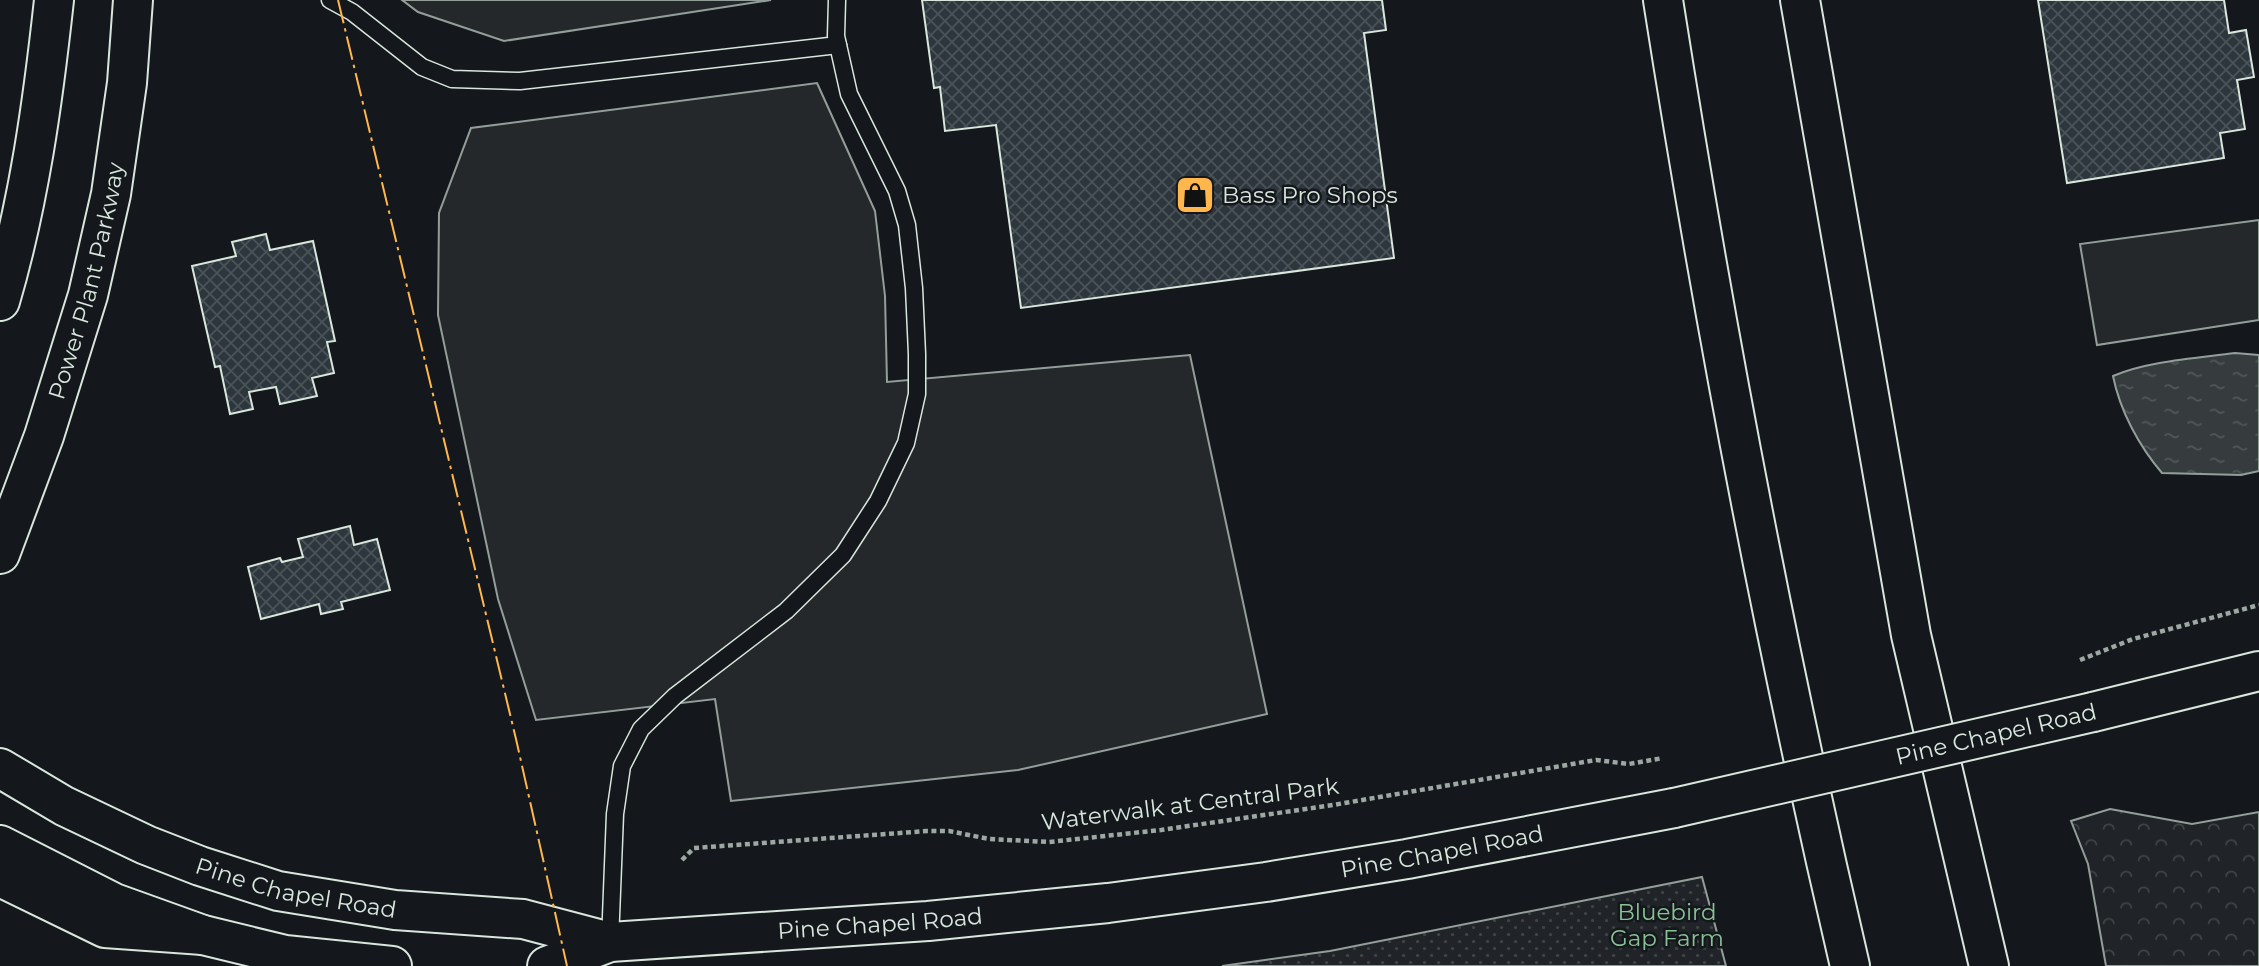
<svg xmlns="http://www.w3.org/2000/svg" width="2259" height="966" font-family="Montserrat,sans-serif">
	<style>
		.forest { fill: url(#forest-crowns); stroke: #939e99; stroke-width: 2 }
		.park { fill: url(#park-dots); stroke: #939e99; stroke-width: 2 }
		.parking { fill: #24282b; stroke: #939e99; stroke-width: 2 }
		.water { fill: url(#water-ripples); stroke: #939e99; stroke-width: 2 }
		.building { fill: url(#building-cross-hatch); stroke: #d8e6dc; stroke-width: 2 }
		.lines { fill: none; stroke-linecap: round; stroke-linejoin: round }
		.service-casing { stroke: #d8e6dc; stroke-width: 19 }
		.tertiary-casing { stroke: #d8e6dc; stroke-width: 42 }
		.secondary-casing { stroke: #d8e6dc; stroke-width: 42 }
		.motorway-casing { stroke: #d8e6dc; stroke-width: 42 }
		.path { stroke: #9da8a2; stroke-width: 4.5; stroke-dasharray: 5 3.5; stroke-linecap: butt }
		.service { stroke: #14181c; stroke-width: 16 }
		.tertiary { stroke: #14181c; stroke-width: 38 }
		.secondary { stroke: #14181c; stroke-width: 38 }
		.motorway { stroke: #14181c; stroke-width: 38 }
		.tertiary-bridge-casing { stroke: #d8e6dc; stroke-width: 42; stroke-linecap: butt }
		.tertiary-bridge { stroke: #14181c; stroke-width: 38 }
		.power { stroke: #ffb74d; stroke-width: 2; stroke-dasharray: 24 5 3.5 5; stroke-linecap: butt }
		.labels { text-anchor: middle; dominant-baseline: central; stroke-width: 5; stroke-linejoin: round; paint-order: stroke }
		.poi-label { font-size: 23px; fill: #d8e6dc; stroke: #14181c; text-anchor: start }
		.street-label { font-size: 23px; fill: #d8e6dc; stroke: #14181c }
		.park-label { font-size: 23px; fill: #8ac095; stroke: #14181c }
	</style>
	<defs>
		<pattern id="forest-crowns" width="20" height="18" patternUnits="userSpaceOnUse" patternTransform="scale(1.75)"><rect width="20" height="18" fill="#202428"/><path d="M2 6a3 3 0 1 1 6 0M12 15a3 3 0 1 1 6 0" fill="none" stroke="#404447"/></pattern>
		<pattern id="park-dots" width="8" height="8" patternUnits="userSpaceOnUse" patternTransform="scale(1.75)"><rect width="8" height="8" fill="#202428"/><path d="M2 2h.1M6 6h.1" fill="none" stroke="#404447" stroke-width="1.8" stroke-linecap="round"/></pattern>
		<pattern id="water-ripples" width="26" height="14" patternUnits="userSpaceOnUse" patternTransform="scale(1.75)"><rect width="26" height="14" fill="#363b3e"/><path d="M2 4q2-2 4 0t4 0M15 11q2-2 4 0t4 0" fill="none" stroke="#525759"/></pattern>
		<pattern id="building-cross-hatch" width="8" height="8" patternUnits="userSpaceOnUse" patternTransform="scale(1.75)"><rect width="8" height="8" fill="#2c363c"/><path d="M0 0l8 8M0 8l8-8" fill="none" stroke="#4a5358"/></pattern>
	</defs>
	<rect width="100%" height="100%" fill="#14181c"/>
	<polygon class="forest" points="2110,809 2192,824 2259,812 2259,966 2106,966 2088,864 2071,821"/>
	<polygon class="park" points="1702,877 1726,966 1222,966 1330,951"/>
	<g class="parking">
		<polygon points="402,0 771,0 504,41 418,12"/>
		<polygon points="817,83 875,211 885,296 887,382 1190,355 1267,714 1018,770 731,801 715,699 536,720 498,599 438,315 439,213 471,128"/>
		<polygon points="2259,220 2259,320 2097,345 2080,244"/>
	</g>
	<path class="water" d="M2235,353L2259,355V471L2241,475L2162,473C2139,446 2120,411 2113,376C2147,361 2198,358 2235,353Z"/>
	<g class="building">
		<polygon points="922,0 1382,0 1386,30 1364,33 1394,258 1021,308 996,125 945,131 940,87 934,88"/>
		<polygon points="2038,0 2224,0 2229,33 2246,30 2254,77 2237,80 2245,129 2220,133 2224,158 2067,183"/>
		<polygon points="266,234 270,250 313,241 335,341 327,342 334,373 312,378 317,396 280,404 276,387 249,392 253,409 230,414 220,366 215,367 192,266 236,256 232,242"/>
		<polygon points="350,526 354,545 377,539 390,590 341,602 343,609 321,614 319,604 261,619 248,567 280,558 282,562 303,557 298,539"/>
	</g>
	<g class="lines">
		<g class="service-casing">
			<g id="service">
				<polyline points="330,0 352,12 422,67 452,79 520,81 838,45"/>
				<polyline points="610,942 615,814 622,766 641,729 675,696 786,611 843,555 878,501 906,443 917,394 917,354 914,288 907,225 897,191 849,94 836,36 837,0"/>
			</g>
		</g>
		<g class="tertiary-casing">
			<g id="tertiary">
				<polyline points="2093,712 2259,671"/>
				<path id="s1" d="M0,768L64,806L146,845L200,866L278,891L395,910L523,919L610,942"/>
				<polyline points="0,845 114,903 203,935 285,955 392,966"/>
				<path id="s2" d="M547,966L610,942L928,921L1108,903L1266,882L1407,859L1674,808"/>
			</g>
		</g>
		<g class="secondary-casing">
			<g id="secondary">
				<path d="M0,301C29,203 43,101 54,0"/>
				<path id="s3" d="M0,554L44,436L88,295L111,194L127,83L133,0"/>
				<polyline points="0,877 105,928 203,935"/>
			</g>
		</g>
		<g class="motorway-casing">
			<g id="motorway">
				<path d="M1663,0C1714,324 1775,646 1850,966"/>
				<polyline points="1800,0 1911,635 1989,966"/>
			</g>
		</g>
		<g class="path">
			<polyline points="2080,660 2133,639 2259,605"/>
			<polyline points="682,860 694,848 927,831 949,831 989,839 1049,842 1161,830 1333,805 1596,760 1629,764 1663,758"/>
		</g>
		<use href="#service" class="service"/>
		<use href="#tertiary" class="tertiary"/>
		<use href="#secondary" class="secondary"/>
		<use href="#motorway" class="motorway"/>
		<g class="tertiary-bridge-casing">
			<polyline id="tertiary-bridge" points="1674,808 2093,712"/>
		</g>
		<use href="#tertiary-bridge" class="tertiary-bridge"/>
		<polyline class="power" points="338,0 516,739 567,966"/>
	</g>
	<defs>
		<g id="shop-square" transform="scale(2.0125)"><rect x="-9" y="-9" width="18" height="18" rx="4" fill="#ffb74d" stroke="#14181c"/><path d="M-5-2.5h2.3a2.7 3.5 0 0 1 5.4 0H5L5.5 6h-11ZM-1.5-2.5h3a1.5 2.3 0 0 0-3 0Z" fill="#111"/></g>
	</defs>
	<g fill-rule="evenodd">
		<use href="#shop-square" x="1195" y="195"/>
	</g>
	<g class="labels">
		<g class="poi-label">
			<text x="1222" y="195">Bass Pro Shops</text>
		</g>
		<g class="street-label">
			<text stroke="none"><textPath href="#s3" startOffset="287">Power Plant Parkway</textPath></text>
			<text transform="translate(1996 734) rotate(-13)">Pine Chapel Road</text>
			<text transform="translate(1190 804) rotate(-7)">Waterwalk at Central Park</text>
			<text stroke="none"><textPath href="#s2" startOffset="905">Pine Chapel Road</textPath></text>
			<text stroke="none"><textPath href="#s1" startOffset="322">Pine Chapel Road</textPath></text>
			<text stroke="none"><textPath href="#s2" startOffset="338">Pine Chapel Road</textPath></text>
		</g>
		<g class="park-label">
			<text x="1667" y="912">Bluebird<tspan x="1667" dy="26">Gap Farm</tspan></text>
		</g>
	</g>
</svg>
